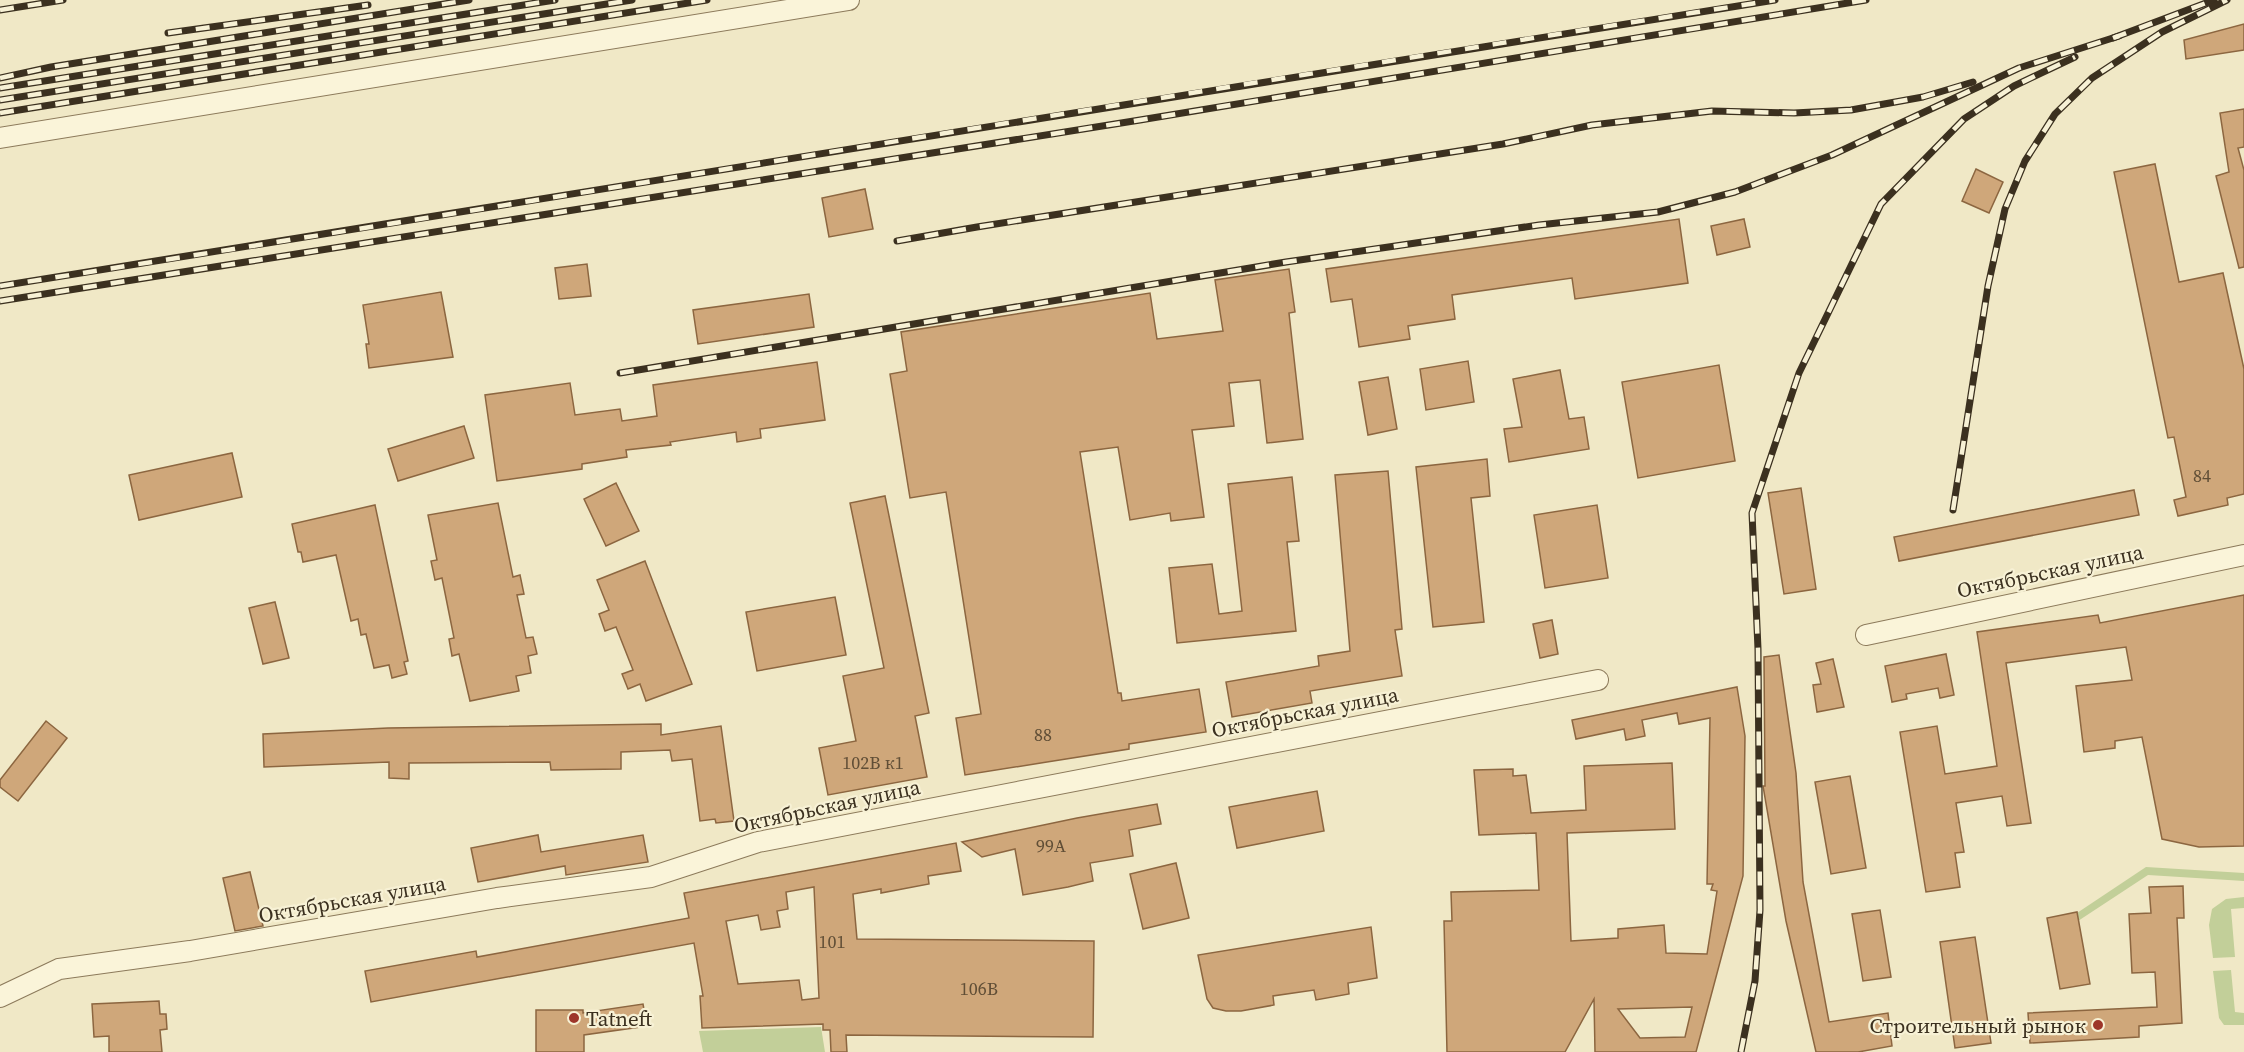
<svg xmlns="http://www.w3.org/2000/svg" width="2244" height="1052" font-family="'Source Serif 4',serif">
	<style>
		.green { fill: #c2cf99 }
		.building { fill: #cfa77a; stroke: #8c6640; stroke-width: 1.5; fill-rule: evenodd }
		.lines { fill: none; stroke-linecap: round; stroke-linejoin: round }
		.street-casing { stroke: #8c7a5b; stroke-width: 22 }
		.street { stroke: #faf4d9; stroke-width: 20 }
		.rail-casing { stroke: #3b301f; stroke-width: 7 }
		.rail { stroke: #f7f1d5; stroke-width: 4.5; stroke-dasharray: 14; stroke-linecap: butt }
		.poi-dot { fill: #9d3529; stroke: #f7f1d5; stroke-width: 2 }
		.labels { text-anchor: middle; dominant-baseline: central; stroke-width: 4.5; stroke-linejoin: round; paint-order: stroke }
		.number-label { font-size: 18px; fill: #604e36 }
		.street-label { font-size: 21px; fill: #3b301f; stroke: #f7f1d5 }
		.poi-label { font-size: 21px; fill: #3b301f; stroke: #f7f1d5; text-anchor: start }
	</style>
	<rect width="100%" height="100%" fill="#f0e8c6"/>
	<g class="green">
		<polygon points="2146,867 2244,873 2244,881 2148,875 2078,921 2077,913"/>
		<polygon points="2244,897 2244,908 2231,909 2235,957 2213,958 2209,925 2212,909 2226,899"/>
		<polygon points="2231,970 2235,1012 2244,1013 2244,1025 2224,1025 2219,1018 2213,971"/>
		<polygon points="821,1027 825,1052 703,1052 699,1031"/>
	</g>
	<g class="building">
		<polygon points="2244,24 2244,50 2186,59 2184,40"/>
		<polygon points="2244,109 2244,147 2238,148 2244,170 2244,267 2239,268 2216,176 2229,172 2220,113"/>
		<polygon points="2155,164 2179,282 2223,273 2244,369 2244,494 2227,498 2228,505 2178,516 2174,500 2186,497 2174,437 2168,438 2114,172"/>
		<polygon points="1976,169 2003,182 1989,213 1962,201"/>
		<polygon points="865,189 873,229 829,237 822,198"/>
		<polygon points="1679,219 1688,283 1575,299 1572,278 1452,295 1455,319 1408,326 1410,339 1359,347 1352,299 1331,302 1326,269"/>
		<polygon points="1744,219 1750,247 1717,255 1711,226"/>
		<polygon points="587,264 591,296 559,299 555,268"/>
		<polygon points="1289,269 1295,312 1289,313 1303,439 1267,443 1260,380 1229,383 1234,426 1192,430 1204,517 1171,521 1170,513 1130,520 1118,447 1080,452 1118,693 1121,693 1122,701 1199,689 1206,732 1129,744 1129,749 965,775 956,718 981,714 946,492 910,498 890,374 907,371 901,332 1150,293 1157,339 1223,331 1215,280"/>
		<polygon points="441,292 453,357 369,368 366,344 369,344 363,305"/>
		<polygon points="809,294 814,327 698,344 693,310"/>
		<polygon points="1468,361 1474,402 1426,410 1420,369"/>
		<polygon points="817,362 825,420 760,429 761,438 737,442 736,432 670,442 671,445 626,450 627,457 582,464 582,469 497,481 485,395 570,383 575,415 620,409 622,421 657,416 653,385"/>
		<polygon points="1719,365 1735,461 1638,478 1622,382"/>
		<polygon points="1560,370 1569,419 1584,417 1589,449 1509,462 1504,429 1522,427 1513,379"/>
		<polygon points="1388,377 1397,429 1368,435 1359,382"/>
		<polygon points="464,426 474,458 398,481 388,449"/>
		<polygon points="232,453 242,497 139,520 129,475"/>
		<polygon points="1487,459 1490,496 1471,498 1484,622 1433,627 1416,467"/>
		<polygon points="1388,471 1402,629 1395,630 1402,676 1310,691 1312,703 1232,717 1226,682 1319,666 1318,656 1350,651 1335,475"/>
		<polygon points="1292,477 1299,541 1287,542 1296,631 1177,643 1169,568 1212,564 1219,614 1242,611 1228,484"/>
		<polygon points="616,483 639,531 606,546 584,499"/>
		<polygon points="1801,488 1816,589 1784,594 1768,493"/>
		<polygon points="2134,490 2139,515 1899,561 1894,537"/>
		<polygon points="885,496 929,713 915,716 927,777 828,795 819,748 856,741 843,676 884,668 850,503"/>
		<polygon points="498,503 513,577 520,575 524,594 517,595 526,638 533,637 537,654 528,656 531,673 516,676 519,691 470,701 459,654 452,656 449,639 454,638 442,578 435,580 431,561 437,560 428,515"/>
		<polygon points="375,505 408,661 404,662 407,674 392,678 389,665 374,668 366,634 361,635 358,619 351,621 336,555 303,562 301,552 298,552 292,524"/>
		<polygon points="1597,505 1608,578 1545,588 1534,515"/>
		<polygon points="645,561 692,684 646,701 640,684 628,689 622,674 633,670 616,627 605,631 599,614 609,610 597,580"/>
		<polygon points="2244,595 2244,846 2199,847 2162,839 2142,737 2115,741 2115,748 2084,752 2076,686 2132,680 2126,647 2006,663 2031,823 2007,826 2002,796 1956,803 1964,852 1955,853 1960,887 1926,892 1900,732 1937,726 1945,774 1997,766 1977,632 2098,615 2100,623"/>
		<polygon points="835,597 846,655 757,671 746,612"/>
		<polygon points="275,602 289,658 263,664 249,608"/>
		<polygon points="1552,620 1558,654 1540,658 1533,624"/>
		<polygon points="1946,654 1954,695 1940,698 1938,688 1906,694 1907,699 1892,702 1885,666"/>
		<polygon points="1779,655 1796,773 1803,882 1829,1022 1888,1013 1892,1046 1858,1052 1816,1052 1786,921 1763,786 1765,786 1764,657"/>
		<polygon points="1833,659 1844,707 1817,712 1813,685 1821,684 1816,663"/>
		<path d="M1737,687L1745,736L1743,876L1696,1052H1595L1594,999L1565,1052H1447L1444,921H1452L1451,892L1539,890L1536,833L1479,835L1474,770L1513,769V776L1526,775L1531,813L1586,810L1584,766L1672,763L1675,829L1567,833L1571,941L1618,938V929L1664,925L1666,953L1707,954L1717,891L1711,890L1713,884H1707L1710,718L1679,724L1677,713L1642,720L1645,736L1626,740L1624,729L1576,739L1572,720ZM1692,1007L1685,1037L1640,1038L1618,1009Z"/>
		<polygon points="46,721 67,738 18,801 0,787 0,780"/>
		<polygon points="661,724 661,735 721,726 734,821 716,823 715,819 700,821 692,759 672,761 670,750 621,752 621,769 551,770 550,762 409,763 409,779 389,778 389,762 264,767 263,734 388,728"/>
		<polygon points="1850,776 1866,868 1831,874 1815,782"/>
		<polygon points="1317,791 1324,831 1237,848 1229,807"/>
		<polygon points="1157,804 1161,824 1129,830 1133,856 1090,863 1093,881 1068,887 1023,895 1015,849 982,857 962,842 1077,818"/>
		<polygon points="538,835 541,852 643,835 648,862 566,875 565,866 478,882 471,848"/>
		<path d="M956,843L961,871L928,876L929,884L881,893V889L853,894L857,939L1094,941L1093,1037L846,1035L847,1052H831L830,1030H823V1024L702,1028L700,996H703L694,943L371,1002L365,971L476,951L477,957L689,918L684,893ZM814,887L819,998L802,1000L799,980L738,984L726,921L758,915L761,930L780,927L777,911L788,909L786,892Z"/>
		<polygon points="1176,863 1189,918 1143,929 1130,874"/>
		<polygon points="250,872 263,926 235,931 223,878"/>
		<polygon points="2183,886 2184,918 2177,918 2182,1023 2139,1026 2139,1037 2030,1043 2028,1013 2157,1007 2155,972 2132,973 2129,914 2151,913 2149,887"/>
		<polygon points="1880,910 1891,977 1863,981 1852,914"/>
		<polygon points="2077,912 2090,984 2060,989 2047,918"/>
		<polygon points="1371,927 1377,978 1348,983 1349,994 1316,1000 1314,990 1273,996 1274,1005 1241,1011 1226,1011 1213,1008 1207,999 1198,955"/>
		<polygon points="1975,937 1991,1043 1955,1048 1940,942"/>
		<polygon points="159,1001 160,1014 166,1014 167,1029 160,1030 162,1052 109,1052 109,1036 94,1037 92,1004"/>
		<polygon points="643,1004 647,1026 584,1035 584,1052 536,1052 536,1010 583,1010 583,1013"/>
	</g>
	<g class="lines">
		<g class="street-casing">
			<g id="street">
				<polyline points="0,138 849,0"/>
				<polyline points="1866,635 2244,555"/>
				<polyline points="0,997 59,969 190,951 497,898 651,877 758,842 1598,680"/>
			</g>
		</g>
		<use href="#street" class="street"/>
		<g class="rail-casing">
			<g id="rail">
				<polyline points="0,10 63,0"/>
				<polyline points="168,33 368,5"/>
				<polyline points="2113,38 2214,0"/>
				<polyline points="0,78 51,67 469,0"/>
				<polyline points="0,88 555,0"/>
				<polyline points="0,100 632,0"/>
				<polyline points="0,113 707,0"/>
				<polyline points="897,241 977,227 1503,144 1592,125 1712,111 1794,113 1851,110 1923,97 1973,82"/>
				<path d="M0,286C592,193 1183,92 1775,0"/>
				<polyline points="0,301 1140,120 1866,0"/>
				<polyline points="620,373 1286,262 1539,225 1658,212 1735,192 1832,155 2019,68 2119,36"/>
				<polyline points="1953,510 1988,286 2005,209 2025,161 2055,114 2092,78 2162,32 2227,0"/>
				<polyline points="1741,1052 1755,981 1760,910 1758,649 1752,513 1799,373 1881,204 1964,119 2014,86 2075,57"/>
			</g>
		</g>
		<use href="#rail" class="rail"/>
	</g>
	<g class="poi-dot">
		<circle cx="574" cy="1018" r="6"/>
		<circle cx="2098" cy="1025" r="6"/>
	</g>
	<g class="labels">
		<g class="number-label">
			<text x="2202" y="475">84</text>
			<text x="1043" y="734">88</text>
			<text x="873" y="762">102В к1</text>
			<text x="1051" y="845">99А</text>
			<text x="832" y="941">101</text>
			<text x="979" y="988">106В</text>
		</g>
		<g class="street-label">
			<text transform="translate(2050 571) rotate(-12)">Октябрьская улица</text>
			<text transform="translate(1305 712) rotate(-11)">Октябрьская улица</text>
			<text transform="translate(827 806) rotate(-12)">Октябрьская улица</text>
			<text transform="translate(352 899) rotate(-10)">Октябрьская улица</text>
		</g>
		<g class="poi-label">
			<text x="586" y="1018">Tatneft</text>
			<text x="2086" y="1025" text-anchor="end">Строительный рынок</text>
		</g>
	</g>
</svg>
